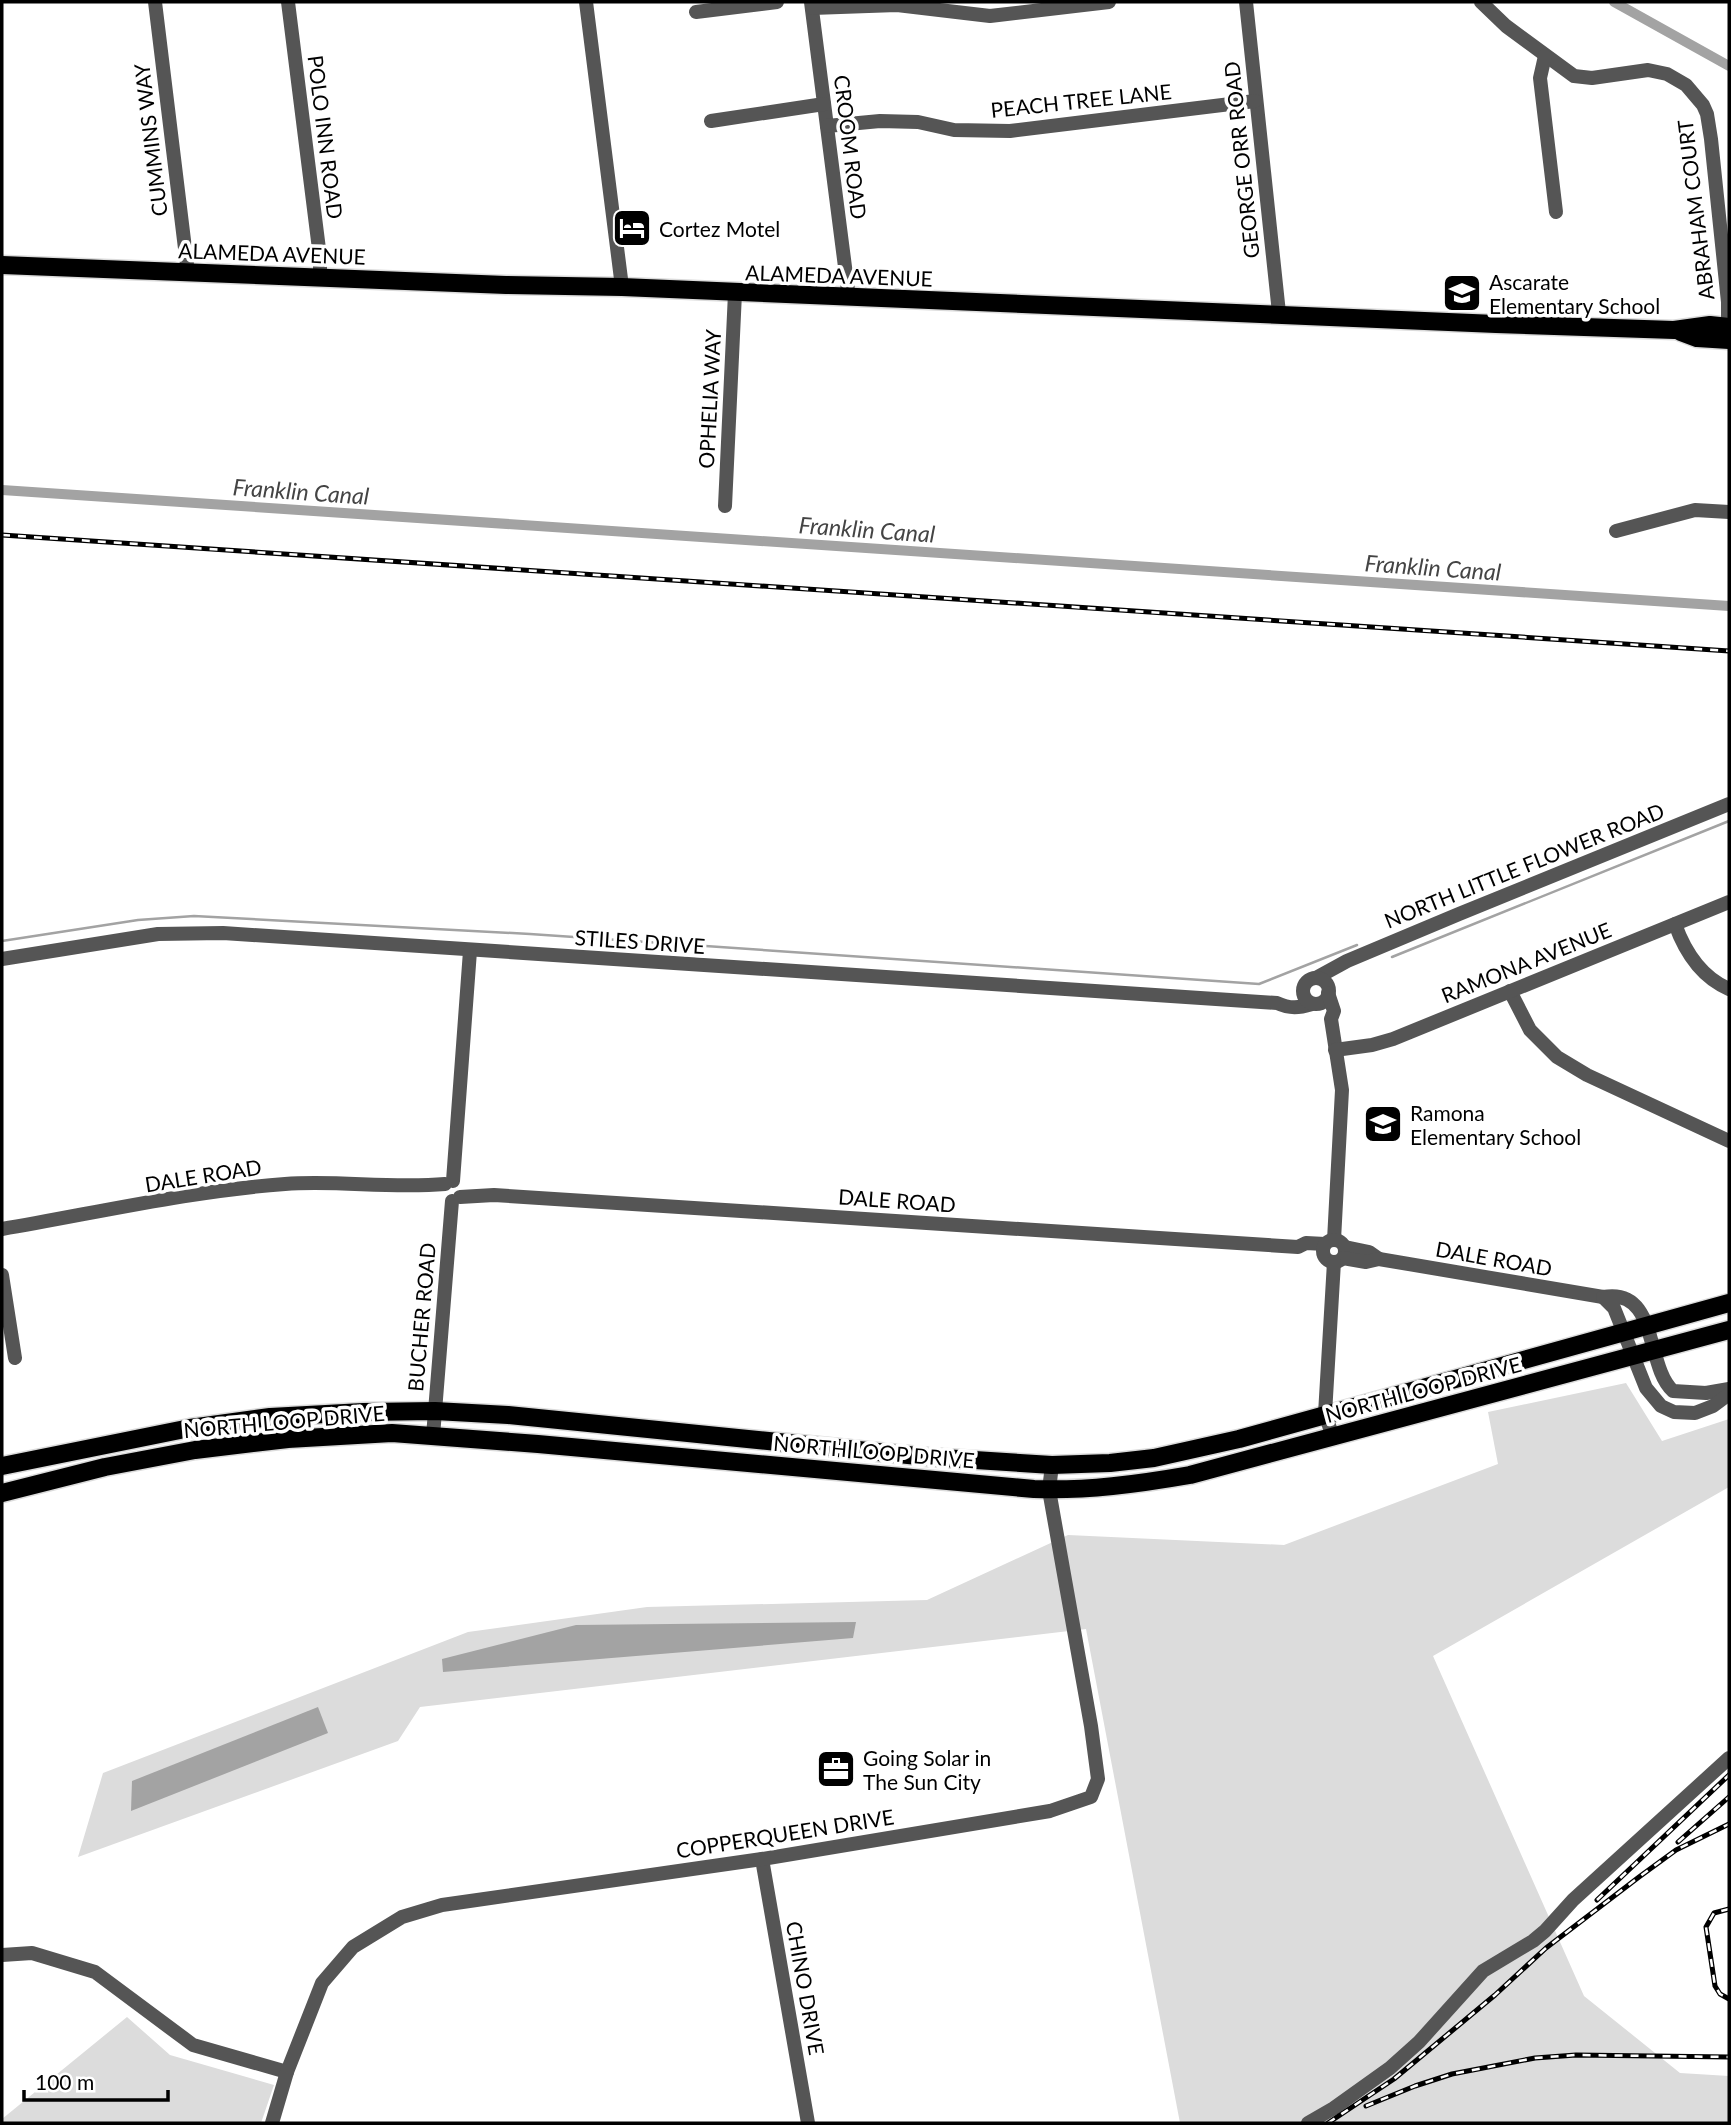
<svg xmlns="http://www.w3.org/2000/svg" width="1731" height="2125" font-family="Lato,sans-serif">
	<style>
		.green { fill: #dcdcdc }
		.water { fill: #a3a3a3 }
		.lines { fill: none; stroke-linecap: round; stroke-linejoin: round }
		.stream { stroke: #a3a3a3; stroke-width: 2.5 }
		.canal { stroke: #a3a3a3; stroke-width: 10 }
		.major-casing { stroke: #dbdbdb; stroke-width: 21 }
		.minor { stroke: #555; stroke-width: 14 }
		.major { stroke: #000; stroke-width: 18 }
		.rail-casing { stroke: #000; stroke-width: 5 }
		.rail { stroke: #fff; stroke-width: 2.5; stroke-dasharray: 8; stroke-linecap: butt }
		.labels { text-anchor: middle; dominant-baseline: central; stroke-width: 7; stroke-linejoin: round; paint-order: stroke }
		.street-label { font-size: 21px; fill: #000; stroke: #fff }
		.poi-label { font-size: 21px; fill: #000; stroke: #fff; text-anchor: start }
		.water-label { font-size: 23px; font-style: italic; fill: #444; stroke: #fff }
	</style>
	<rect width="100%" height="100%" fill="#fff"/>
	<g class="green">
		<polygon points="1626,1383 1662,1441 1729,1419 1729,1487 1433,1656 1584,1996 1680,2073 1729,2076 1729,2123 1180,2123 1086,1629 420,1707 398,1741 78,1857 103,1773 468,1632 647,1607 927,1600 1068,1535 1284,1545 1498,1464 1488,1412"/>
		<polygon points="127,2017 170,2055 274,2085 261,2123 2,2123 2,2119"/>
	</g>
	<g class="water">
		<polygon points="856,1622 853,1638 443,1672 442,1659 576,1625"/>
		<polygon points="318,1707 328,1733 131,1811 132,1781"/>
	</g>
	<g class="lines">
		<g class="stream">
			<polyline points="2,941 138,920 194,916 530,934 1259,984 1357,945"/>
			<polyline points="1392,957 1729,821"/>
		</g>
		<g class="canal">
			<polyline points="1614,2 1729,66"/>
			<polyline points="2,490 1729,606"/>
		</g>
		<g class="major-casing">
			<g id="major">
				<polyline points="2,265 506,285 622,287 1496,324 1674,330 1710,325 1729,327"/>
				<polyline points="1681,332 1697,338 1729,340"/>
				<polyline points="2,1466 190,1428 270,1417 363,1412 435,1411 508,1415 928,1457 1052,1465 1110,1463 1154,1458 1239,1439 1729,1303"/>
				<path d="M2,1493L105,1467L195,1450L288,1439L392,1433L538,1444L1034,1489C1087,1491 1138,1484 1190,1475L1729,1330"/>
			</g>
		</g>
		<g class="minor">
			<polyline points="155,2 188,273"/>
			<polyline points="288,2 320,257 320,277"/>
			<polyline points="586,2 622,287"/>
			<polyline points="811,2 849,298"/>
			<polyline points="1246,2 1279,313"/>
			<polyline points="1481,2 1506,26 1574,76 1592,78 1648,70 1667,74 1686,85 1703,105 1707,114 1711,139 1728,302 1728,326"/>
			<polyline points="812,8 897,5 990,16 1109,2"/>
			<polyline points="696,12 777,2"/>
			<polyline points="1545,56 1540,78 1556,212"/>
			<polyline points="711,121 824,104"/>
			<polyline points="827,126 880,121 918,122 954,130 1010,131 1255,101"/>
			<polyline points="725,506 735,293"/>
			<polyline points="1616,531 1695,510 1729,512"/>
			<path d="M1675,924C1685,952 1701,977 1729,989"/>
			<path d="M2,959L158,934L223,933L1277,1003C1290,1009 1299,1008 1312,1004"/>
			<polyline points="1316,978 1347,961 1459,914 1729,804"/>
			<circle cx="1316" cy="991" r="13"/>
			<polyline points="1510,991 1530,1030 1557,1057 1587,1075 1729,1141"/>
			<polyline points="1328,993 1334,1011 1331,1019 1342,1090 1334,1240"/>
			<polyline points="1335,1050 1372,1045 1393,1039 1729,902"/>
			<polyline points="453,1181 470,951"/>
			<polyline points="460,1197 494,1195 1298,1247 1306,1243 1325,1244"/>
			<path d="M2,1229C96,1213 190,1191 285,1184C338,1180 391,1189 445,1184"/>
			<circle cx="1334" cy="1251" r="11"/>
			<polyline points="1345,1247 1369,1252 1379,1259"/>
			<path d="M1343,1258L1366,1262L1379,1259L1603,1297C1659,1287 1645,1366 1673,1391L1706,1393L1729,1389"/>
			<polyline points="2,1275 15,1358"/>
			<polyline points="1603,1297 1614,1308 1646,1388 1661,1406 1674,1412 1695,1413 1713,1406 1729,1394"/>
			<polyline points="433,1436 452,1201"/>
			<polyline points="1333,1437 1325,1414 1334,1262"/>
			<polyline points="762,1859 808,2123"/>
			<polyline points="2,1955 32,1953 95,1972 193,2045 287,2072"/>
			<polyline points="272,2123 287,2072 322,1983 353,1947 402,1917 442,1905 762,1859 1050,1811 1091,1797 1098,1779 1091,1726 1049,1490 1052,1465"/>
			<polyline points="1308,2123 1334,2108 1390,2068 1419,2042 1483,1971 1533,1941 1545,1931 1573,1900 1729,1758"/>
		</g>
		<use href="#major" class="major"/>
		<g class="rail-casing">
			<g id="rail">
				<polyline points="2,535 1729,651"/>
				<polyline points="1678,1842 1729,1797"/>
				<polyline points="1597,1900 1729,1775"/>
				<polyline points="1729,1909 1714,1913 1706,1927 1715,1986 1720,1994 1729,1999"/>
				<polyline points="1366,2106 1415,2086 1452,2074 1535,2058 1576,2055 1729,2057"/>
				<polyline points="1328,2123 1394,2079 1495,1995 1546,1948 1639,1877 1676,1850 1729,1824"/>
			</g>
		</g>
		<use href="#rail" class="rail"/>
	</g>
	<defs>
		<g id="hotel-square" transform="scale(2.0125)"><rect x="-9" y="-9" width="18" height="18" rx="4" fill="#000" stroke="#fff"/><path d="M-6-4.5h1.5V1H6V5H4.5V3h-9V5H-6ZM-4 0a1.8 1.8 0 1 1 3.6 0ZM.5 0V-2.5h3Q6-2.5 6 0Z" fill="#fff"/></g>
		<g id="school-square" transform="scale(2.0125)"><rect x="-9" y="-9" width="18" height="18" rx="4" fill="#000" stroke="#fff"/><path d="M0-5L7-2L0 1L-7-2ZM-4 1L0 2.5L4 1V4Q0 6-4 4Z" fill="#fff"/></g>
		<g id="office-square" transform="scale(2.0125)"><rect x="-9" y="-9" width="18" height="18" rx="4" fill="#000" stroke="#fff"/><path d="M-6-3h4V-5.5h4V-3h4V5H-6ZM-1-4.5V-3h2v-1.5ZM-6 0V1H6V0Z" fill="#fff"/></g>
	</defs>
	<g fill-rule="evenodd">
		<use href="#hotel-square" x="632" y="228"/>
		<use href="#school-square" x="1462" y="293"/>
		<use href="#school-square" x="1383" y="1124"/>
		<use href="#office-square" x="836" y="1769"/>
	</g>
	<g class="labels">
		<g class="street-label">
			<text transform="translate(1081 100) rotate(-6)">PEACH TREE LANE</text>
			<text transform="translate(326 137) rotate(83)">POLO INN ROAD</text>
			<text transform="translate(150 140) rotate(-97)">CUMMINS WAY</text>
			<text transform="translate(851 147) rotate(83)">CROOM ROAD</text>
			<text transform="translate(1241 160) rotate(-96)">GEORGE ORR ROAD</text>
			<text transform="translate(1695 210) rotate(-97)">ABRAHAM COURT</text>
			<text transform="translate(272 253) rotate(2)">ALAMEDA AVENUE</text>
			<text transform="translate(839 275) rotate(2)">ALAMEDA AVENUE</text>
			<text transform="translate(709 399) rotate(-87)">OPHELIA WAY</text>
			<text transform="translate(1524 865) rotate(-22)">NORTH LITTLE FLOWER ROAD</text>
			<text transform="translate(640 941) rotate(4)">STILES DRIVE</text>
			<text transform="translate(1526 962) rotate(-22)">RAMONA AVENUE</text>
			<text transform="translate(203 1175) rotate(-9)">DALE ROAD</text>
			<text transform="translate(897 1200) rotate(4)">DALE ROAD</text>
			<text transform="translate(1494 1258) rotate(10)">DALE ROAD</text>
			<text transform="translate(421 1317) rotate(-85)">BUCHER ROAD</text>
			<text transform="translate(1423 1389) rotate(-15)">NORTH LOOP DRIVE</text>
			<text transform="translate(284 1421) rotate(-5)">NORTH LOOP DRIVE</text>
			<text transform="translate(874 1451) rotate(5)">NORTH LOOP DRIVE</text>
			<text transform="translate(785 1833) rotate(-9)">COPPERQUEEN DRIVE</text>
			<text transform="translate(806 1988) rotate(80)">CHINO DRIVE</text>
		</g>
		<g class="poi-label">
			<text x="659" y="228">Cortez Motel</text>
			<text x="1489" y="281">Ascarate<tspan x="1489" dy="24">Elementary School</tspan></text>
			<text x="1410" y="1112">Ramona<tspan x="1410" dy="24">Elementary School</tspan></text>
			<text x="863" y="1757">Going Solar in<tspan x="863" dy="24">The Sun City</tspan></text>
		</g>
		<g class="water-label">
			<text transform="translate(301 491) rotate(4)">Franklin Canal</text>
			<text transform="translate(867 529) rotate(4)">Franklin Canal</text>
			<text transform="translate(1433 567) rotate(4)">Franklin Canal</text>
		</g>
	</g>
	<rect width="1731" height="2125" fill="none" stroke="#000000" stroke-width="7"/>
	<path d="M24 2090v10h144v-10" fill="none" stroke="#000000" stroke-width="3.5"/>
	<text x="35" y="2090" font-size="21" fill="#000000" stroke="#ffffff" stroke-width="5" paint-order="stroke">100 m</text>
</svg>
